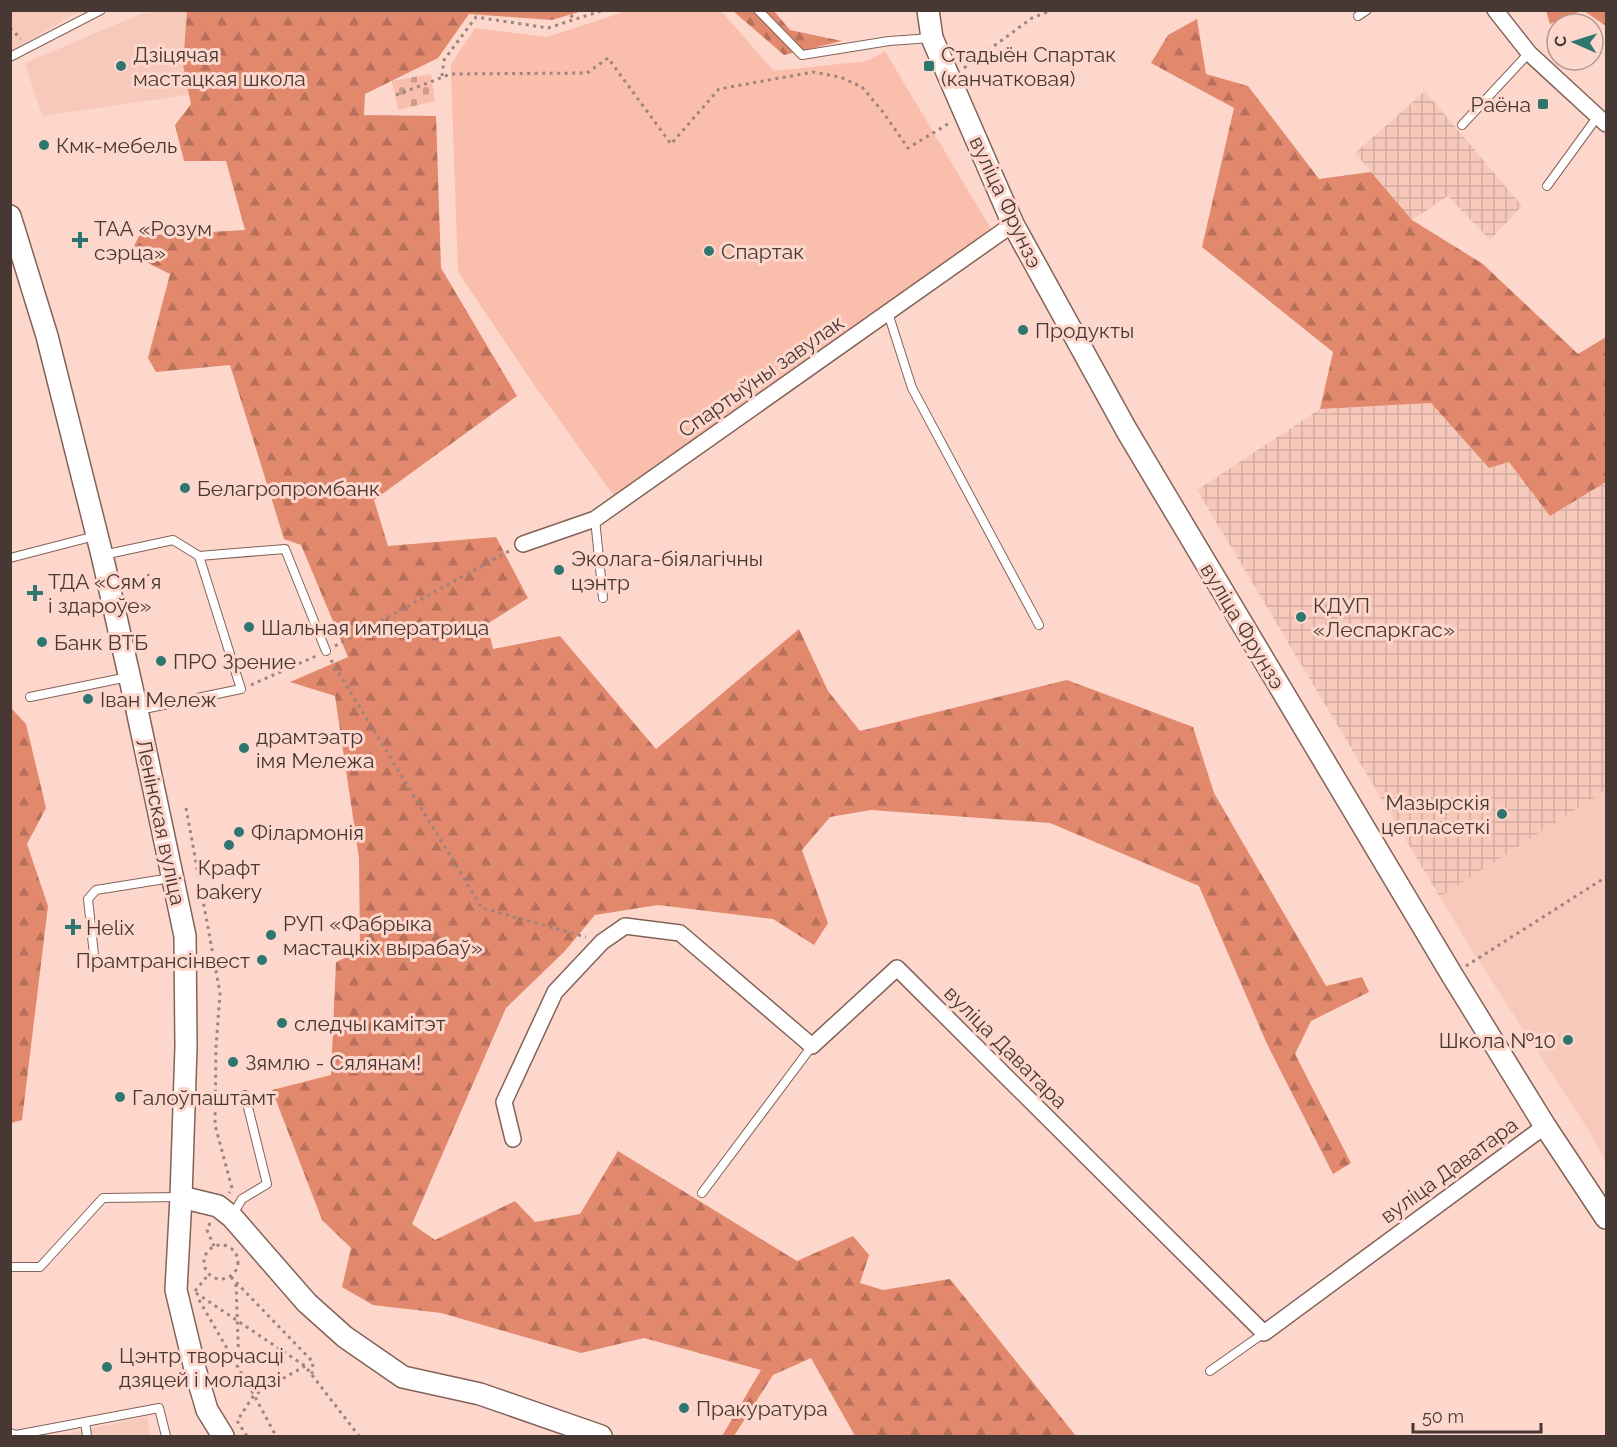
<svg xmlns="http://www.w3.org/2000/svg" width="1617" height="1447" font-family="Raleway,sans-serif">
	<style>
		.built { fill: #f6c9bb }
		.industrial { fill: url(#industrial-grid) }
		.grass { fill: #f9beac }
		.forest { fill: url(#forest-firs) }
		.cemetery { fill: url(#cemetery-stones) }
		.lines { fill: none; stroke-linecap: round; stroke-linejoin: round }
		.lane-casing { stroke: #836258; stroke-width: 10 }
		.street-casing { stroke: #836258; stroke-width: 18 }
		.secondary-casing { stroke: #836258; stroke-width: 24 }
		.path { stroke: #9e847c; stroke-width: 3; stroke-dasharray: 3 4.5; stroke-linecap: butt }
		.lane { stroke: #fff; stroke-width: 8 }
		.street { stroke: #fff; stroke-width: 15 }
		.secondary { stroke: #fff; stroke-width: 21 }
		.poi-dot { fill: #2e7670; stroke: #fed7cc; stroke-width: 2 }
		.labels { text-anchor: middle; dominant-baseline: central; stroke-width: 6; stroke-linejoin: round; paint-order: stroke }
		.poi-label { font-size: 21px; fill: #473834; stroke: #fed7cc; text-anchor: start }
		.street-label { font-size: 21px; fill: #473834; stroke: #fed7cc }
	</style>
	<defs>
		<pattern id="industrial-grid" width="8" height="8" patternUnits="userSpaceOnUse" patternTransform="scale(1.5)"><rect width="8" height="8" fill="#f6c9bb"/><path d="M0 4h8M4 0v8" fill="none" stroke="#d4ada1"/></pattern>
		<pattern id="forest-firs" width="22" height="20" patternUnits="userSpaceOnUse" patternTransform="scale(1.5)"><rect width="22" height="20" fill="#e1886d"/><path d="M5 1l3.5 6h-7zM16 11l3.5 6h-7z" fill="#b8705a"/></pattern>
		<pattern id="cemetery-stones" width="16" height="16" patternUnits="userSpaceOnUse" patternTransform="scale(1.5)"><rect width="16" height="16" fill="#f9beac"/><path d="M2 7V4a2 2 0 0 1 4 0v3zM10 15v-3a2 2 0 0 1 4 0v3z" fill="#cb9b8d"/></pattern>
	</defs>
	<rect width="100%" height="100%" fill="#fed7cc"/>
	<g class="built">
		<polygon points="11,10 80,10 80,11 11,51"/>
		<polygon points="155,11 225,11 201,93 42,116 25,63 138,15"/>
		<polygon points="1606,790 1606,1163 1589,1131 1471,949 1440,897"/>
		<polygon points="147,1417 150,1436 55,1436"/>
	</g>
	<g class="industrial">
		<polygon points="1425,91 1522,206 1490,240 1448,196 1412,220 1355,153"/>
		<polygon points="1431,403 1489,468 1509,462 1550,516 1606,482 1606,790 1440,897 1197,490 1320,409"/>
	</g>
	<polygon class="grass" points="630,10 721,11 774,71 867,61 885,51 991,229 614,496 534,385 458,272 451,74 451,64 475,28 547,37"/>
	<g class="forest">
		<polygon points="187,11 582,11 552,20 469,14 438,58 365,94 364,115 436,116 441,268 517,396 374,500 388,546 496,537 528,598 487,624 493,649 560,636 656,749 799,629 828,691 860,731 1067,680 1193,727 1214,793 1326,986 1362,977 1369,992 1311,1021 1295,1054 1351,1163 1333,1174 1267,1044 1199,886 1050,823 871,810 830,817 802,850 828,923 814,945 773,919 658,905 595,915 564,952 506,1008 412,1224 435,1240 515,1201 535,1222 580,1214 618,1151 797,1261 853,1236 869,1255 860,1283 883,1290 950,1279 1076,1436 855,1436 811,1358 773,1375 734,1436 722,1436 761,1370 644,1338 581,1353 441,1313 373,1305 342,1287 351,1248 322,1220 272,1090 331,1075 336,962 360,951 359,858 335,696 290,682 348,657 301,545 284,539 230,365 156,372 148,358 170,274 130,254 139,236 245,230 226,161 184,161 175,125 191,104 183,65"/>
		<polygon points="733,11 774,11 790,30 842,41 784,55"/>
		<polygon points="1546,11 1546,10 1581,11 1550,24"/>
		<polygon points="1584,11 1606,11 1606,26"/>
		<polygon points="1197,19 1206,74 1248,86 1319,179 1371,172 1412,220 1483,264 1578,354 1606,337 1606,482 1550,516 1509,462 1489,468 1431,403 1320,409 1333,352 1202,247 1234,108 1151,63 1168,35"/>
		<polygon points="11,708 26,724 46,808 27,844 48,906 22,1120 11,1123"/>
	</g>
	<polygon class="cemetery" points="431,74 435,101 398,110 392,81"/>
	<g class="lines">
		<g class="lane-casing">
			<g id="lane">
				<polyline points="758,10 802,55 889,41 931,38"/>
				<polyline points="1358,16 1367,10"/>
				<polyline points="10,57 101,10"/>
				<polyline points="1462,125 1529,53"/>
				<polyline points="1547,186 1598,116"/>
				<polyline points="888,313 912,388 1039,625"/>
				<polyline points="595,519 603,598"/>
				<polyline points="103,555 173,540 199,556 285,549 326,651"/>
				<polyline points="10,558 95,536"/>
				<polyline points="30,697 128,677"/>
				<polyline points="139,710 241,689 199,556"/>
				<polyline points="94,955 88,899 96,890 171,878"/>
				<polyline points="702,1193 812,1046"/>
				<polyline points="232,1216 242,1199 267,1184 245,1095"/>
				<polyline points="10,1267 40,1267 103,1198 180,1197"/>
				<polyline points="1210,1371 1264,1333"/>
				<polyline points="85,1422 87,1436"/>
				<polyline points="10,1433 16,1435 159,1408 166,1436"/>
			</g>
		</g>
		<g class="street-casing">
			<g id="street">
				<polyline points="1495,10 1529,53 1606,124"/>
				<polyline points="523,544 595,519 1013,224"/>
				<polyline points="513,1139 504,1102 555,992 602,942 625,926 680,933 812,1046 897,968 1264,1333 1545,1126"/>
			</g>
		</g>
		<g class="secondary-casing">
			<g id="secondary">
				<polyline points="928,10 932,38 1013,224 1127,431 1452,975 1545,1126 1606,1218"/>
				<polyline points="10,216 47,336 102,555 137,710 185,936 186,1047 181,1197 176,1290 195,1369 207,1410 223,1436"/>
				<polyline points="181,1197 218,1206 232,1217 307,1303 345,1337 403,1377 480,1394 601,1436"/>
			</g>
		</g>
		<g class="path">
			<polyline points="565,10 575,19"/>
			<polyline points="10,28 21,39"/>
			<polyline points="964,68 1032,18 1052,10"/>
			<polyline points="442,76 444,60 476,17 548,28 604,10"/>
			<polyline points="396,95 451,74 587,73 608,58 671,144 719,89 813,72 840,77 862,87 883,112 908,148 948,124"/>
			<polyline points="335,646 511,550"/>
			<polyline points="331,660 482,908 586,937"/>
			<polyline points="251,685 316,656"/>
			<polyline points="186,808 220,993 216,1047 215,1125 232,1188 229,1193"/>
			<polyline points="1466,966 1606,877"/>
			<polyline points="210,1223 207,1230 214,1246"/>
			<circle cx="221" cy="1262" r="17"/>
			<polyline points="231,1277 313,1362 312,1374"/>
			<polyline points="236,1284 239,1367"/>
			<polyline points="195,1291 209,1274"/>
			<polyline points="196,1293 305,1366 359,1436"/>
			<polyline points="199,1300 254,1395 276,1436"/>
			<polyline points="247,1436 237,1421 254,1395 305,1366"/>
		</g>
		<use href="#lane" class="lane"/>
		<use href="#street" class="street"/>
		<use href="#secondary" class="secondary"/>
	</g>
	<g class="poi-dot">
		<circle cx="121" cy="66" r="6"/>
		<rect x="923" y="60" width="12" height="12" rx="3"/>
		<rect x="1537" y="98" width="12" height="12" rx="3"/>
		<circle cx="44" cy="145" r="6"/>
		<path d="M77 231h6v6h6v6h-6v6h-6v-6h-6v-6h6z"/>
		<circle cx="709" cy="251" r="6"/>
		<circle cx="1023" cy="330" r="6"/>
		<circle cx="185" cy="488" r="6"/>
		<circle cx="559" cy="570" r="6"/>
		<path d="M32 584h6v6h6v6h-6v6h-6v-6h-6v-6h6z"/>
		<circle cx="1301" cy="617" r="6"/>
		<circle cx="249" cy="627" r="6"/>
		<circle cx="42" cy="642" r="6"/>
		<circle cx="161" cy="661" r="6"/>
		<circle cx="88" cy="699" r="6"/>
		<circle cx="244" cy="748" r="6"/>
		<circle cx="1502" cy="814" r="6"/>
		<circle cx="239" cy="832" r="6"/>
		<circle cx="229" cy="845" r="6"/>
		<path d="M70 918h6v6h6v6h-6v6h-6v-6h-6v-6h6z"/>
		<circle cx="271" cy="935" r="6"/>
		<circle cx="262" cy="960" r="6"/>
		<circle cx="282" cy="1023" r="6"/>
		<circle cx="1568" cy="1040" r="6"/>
		<circle cx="233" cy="1062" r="6"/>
		<circle cx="120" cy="1097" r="6"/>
		<circle cx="107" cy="1367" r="6"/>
		<circle cx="684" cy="1408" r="6"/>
	</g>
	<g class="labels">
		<g class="poi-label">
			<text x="133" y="54">Дзіцячая<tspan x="133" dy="24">мастацкая школа</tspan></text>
			<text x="941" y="54">Стадыён Спартак<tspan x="941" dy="24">(канчатковая)</tspan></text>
			<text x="1531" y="104" text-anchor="end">Раёна</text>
			<text x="56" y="145">Кмк-мебель</text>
			<text x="94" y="228">ТАА «Розум<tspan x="94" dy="24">сэрца»</tspan></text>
			<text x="721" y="251">Спартак</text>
			<text x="1035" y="330">Продукты</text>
			<text x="197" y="488">Белагропромбанк</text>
			<text x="571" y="558">Эколага-біялагічны<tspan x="571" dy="24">цэнтр</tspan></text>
			<text x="48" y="581">ТДА «Сямʼя<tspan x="48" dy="24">і здароўе»</tspan></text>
			<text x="1313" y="605">КДУП<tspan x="1313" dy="24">«Леспаркгас»</tspan></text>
			<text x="261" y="627">Шальная императрица</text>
			<text x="54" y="642">Банк ВТБ</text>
			<text x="173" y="661">ПРО Зрение</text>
			<text x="100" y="699">Іван Мележ</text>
			<text x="256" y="736">драмтэатр<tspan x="256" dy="24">імя Мележа</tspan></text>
			<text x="1490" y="802" text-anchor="end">Мазырскія<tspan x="1490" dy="24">цепласеткі</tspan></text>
			<text x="251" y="832">Філармонія</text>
			<text x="229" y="867" text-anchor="middle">Крафт<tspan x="229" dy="24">bakery</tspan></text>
			<text x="283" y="923">РУП «Фабрыка<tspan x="283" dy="24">мастацкіх вырабаў»</tspan></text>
			<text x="86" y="927">Helix</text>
			<text x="250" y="960" text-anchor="end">Прамтрансінвест</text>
			<text x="294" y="1023">следчы камітэт</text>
			<text x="1556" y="1040" text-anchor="end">Школа №10</text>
			<text x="245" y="1062">Зямлю - Сялянам!</text>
			<text x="132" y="1097">Галоўпаштамт</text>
			<text x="119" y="1355">Цэнтр творчасці<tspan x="119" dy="24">дзяцей і моладзі</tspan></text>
			<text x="696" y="1408">Пракуратура</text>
		</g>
		<g class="street-label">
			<text transform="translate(1006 202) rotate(65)">вуліца Фрунзэ</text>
			<text transform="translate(761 376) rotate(-35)">Спартыўны завулак</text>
			<text transform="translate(1243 626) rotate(59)">вуліца Фрунзэ</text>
			<text transform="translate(161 822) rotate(78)">Ленінская вуліца</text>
			<text transform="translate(1006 1047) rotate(45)">вуліца Даватара</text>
			<text transform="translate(1449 1170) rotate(-36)">вуліца Даватара</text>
		</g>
	</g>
	<rect width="1617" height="1447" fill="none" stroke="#473834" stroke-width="24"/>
	<g transform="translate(1575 42) rotate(273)"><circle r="28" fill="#fed7cc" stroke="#b5978f" stroke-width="1.5"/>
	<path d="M0-4.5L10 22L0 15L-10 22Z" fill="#2e7670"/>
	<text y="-9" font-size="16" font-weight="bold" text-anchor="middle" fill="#473834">С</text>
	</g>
	<path d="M1413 1423v9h128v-9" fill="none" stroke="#473834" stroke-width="3"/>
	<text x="1422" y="1423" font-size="18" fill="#473834" stroke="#fed7cc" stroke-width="4.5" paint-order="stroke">50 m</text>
</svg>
